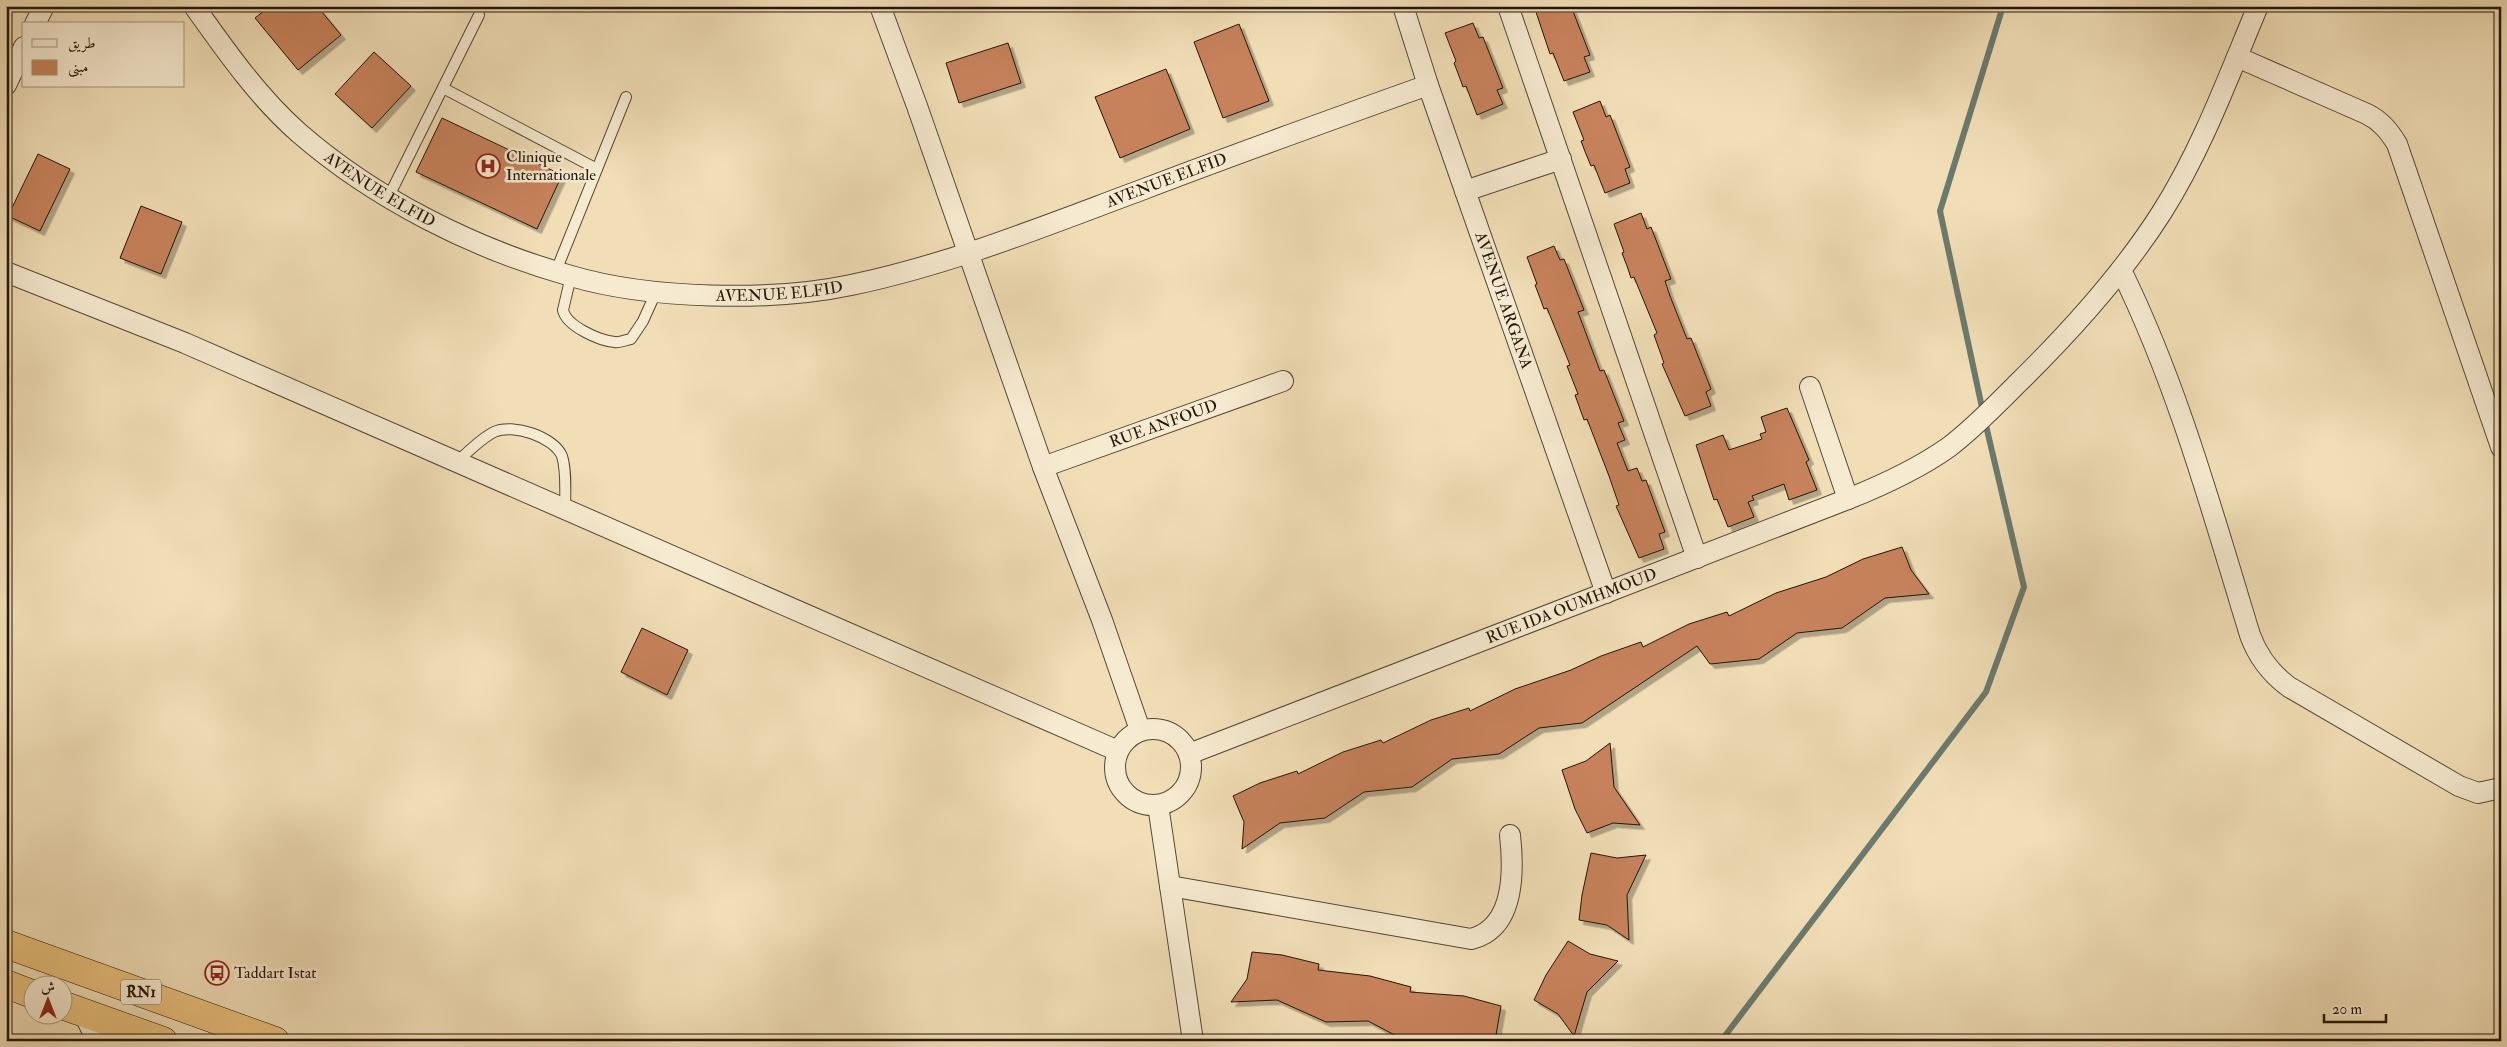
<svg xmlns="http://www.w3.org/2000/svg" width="2507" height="1047" font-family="'IM FELL Double Pica',Amiri,serif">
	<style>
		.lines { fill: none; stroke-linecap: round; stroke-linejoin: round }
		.stream { stroke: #6b7a6e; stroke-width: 6 }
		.building { fill: #c7825b; stroke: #221607; filter: url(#shadow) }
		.service-casing { stroke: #564833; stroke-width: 12 }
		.minor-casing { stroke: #564833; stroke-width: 22 }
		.trunk-casing { stroke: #221607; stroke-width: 29 }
		.service { stroke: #f6ead0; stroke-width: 10 }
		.minor { stroke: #f6ead0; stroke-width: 20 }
		.trunk { stroke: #e8bf7c; stroke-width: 28 }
		.labels { text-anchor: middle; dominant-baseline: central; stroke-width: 5; stroke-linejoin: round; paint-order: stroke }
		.shield { fill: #f6ead0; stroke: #625643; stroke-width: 1 }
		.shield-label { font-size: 15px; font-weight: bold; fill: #221607 }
		.poi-label { font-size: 16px; fill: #221607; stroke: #f6ead0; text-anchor: start }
		.street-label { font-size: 16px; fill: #221607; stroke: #f6ead0 }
	</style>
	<defs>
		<filter id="shadow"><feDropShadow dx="4.5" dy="4.5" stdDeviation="0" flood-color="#0004"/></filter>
	</defs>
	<rect width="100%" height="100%" fill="#f1deb7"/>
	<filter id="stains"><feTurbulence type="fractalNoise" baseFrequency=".004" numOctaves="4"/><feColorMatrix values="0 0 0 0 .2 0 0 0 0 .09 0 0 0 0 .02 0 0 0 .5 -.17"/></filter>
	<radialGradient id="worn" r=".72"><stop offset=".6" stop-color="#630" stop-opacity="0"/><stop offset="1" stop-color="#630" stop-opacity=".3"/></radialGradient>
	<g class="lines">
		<polyline class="stream" points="1721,1041 1986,692 2024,587 1984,417 1940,211 2003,6"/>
	</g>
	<g class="building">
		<polygon points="270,6 317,6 341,35 298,70 255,18"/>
		<polygon points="1534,6 1571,6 1590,55 1584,57 1590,72 1564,81 1553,53 1550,54"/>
		<polygon points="1473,23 1479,38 1483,37 1503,88 1497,90 1503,104 1477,115 1466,86 1463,87 1459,76 1454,63 1456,61 1445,33"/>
		<polygon points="1239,24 1269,101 1223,118 1194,42"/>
		<polygon points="1008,43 1021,83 959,103 946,63"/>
		<polygon points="374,52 411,86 372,128 335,94"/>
		<polygon points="1166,69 1190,129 1120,158 1095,97"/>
		<polygon points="1600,101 1606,117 1610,115 1630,167 1625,169 1630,183 1605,193 1594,165 1591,166 1586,154 1581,141 1584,140 1573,112"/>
		<polygon points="442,118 562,175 537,229 416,172"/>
		<polygon points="38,154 70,169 40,231 8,216"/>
		<polygon points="141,206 182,222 161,274 120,258"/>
		<polygon points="1641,213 1647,229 1651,227 1671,279 1665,281 1670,296 1687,339 1691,338 1711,389 1706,392 1711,406 1685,416 1662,364 1664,363 1654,335 1657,333 1634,277 1631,278 1627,266 1622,253 1624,252 1614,224"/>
		<polygon points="1554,246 1560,260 1564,259 1584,310 1578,312 1600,371 1604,370 1624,421 1618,423 1625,440 1617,443 1628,471 1637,468 1642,481 1646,480 1665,532 1659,534 1664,549 1639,558 1616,506 1619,505 1609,476 1587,419 1584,420 1575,395 1578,394 1567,366 1570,365 1547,308 1544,309 1540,298 1535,285 1537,284 1527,257"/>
		<polygon points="1787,408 1809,460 1806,462 1817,490 1789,500 1784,484 1752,496 1754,500 1748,502 1754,517 1728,527 1717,499 1714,500 1696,445 1723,435 1729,450 1762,439 1760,434 1766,432 1761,417"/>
		<polygon points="1902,547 1911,570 1929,594 1885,598 1842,628 1797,633 1759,659 1710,664 1697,646 1582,723 1539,728 1499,754 1452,759 1412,787 1364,792 1325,818 1280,823 1242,849 1244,822 1233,796 1260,783 1297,771 1298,774 1343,752 1381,740 1383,743 1431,720 1469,708 1470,711 1515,689 1571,670 1601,656 1641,642 1643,647 1689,624 1727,612 1729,616 1776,593 1826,577 1863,559"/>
		<polygon points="642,628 688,650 667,695 621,672"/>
		<polygon points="1610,743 1614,787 1640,825 1613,823 1587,833 1575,809 1562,770 1586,761"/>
		<polygon points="1591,853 1617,858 1646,855 1627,895 1629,940 1607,925 1579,920 1582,895"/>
		<polygon points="1568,941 1590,954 1618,961 1587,992 1574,1036 1558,1014 1534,1000 1546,975"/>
		<polygon points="1252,952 1282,955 1319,964 1318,970 1370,976 1411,987 1410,992 1464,996 1501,1006 1495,1041 1406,1041 1368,1021 1326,1022 1277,1000 1231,1002 1247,979"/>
	</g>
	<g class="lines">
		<g class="service-casing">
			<g id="service">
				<polyline points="443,88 597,169"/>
				<polyline points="388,198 479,15"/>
				<polyline points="556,271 626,97"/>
				<path d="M571,276L563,310C566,326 600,341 615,342C620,343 625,340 631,339L643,321L657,290"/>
				<path d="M456,463C468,452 480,439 494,432C513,423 554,437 562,456C567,472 565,494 565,510"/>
			</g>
		</g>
		<g class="minor-casing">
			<g id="minor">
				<path id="s1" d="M194,6C226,51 258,97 299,133C375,199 474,249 571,276C649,299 771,302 851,285C952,264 1047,225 1144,189C1238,153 1333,119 1428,85"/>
				<polyline points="880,6 917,106 1043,467 1102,620 1140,730"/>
				<path id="s2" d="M1403,6L1428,85L1606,593"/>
				<polyline points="1508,6 1697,558"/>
				<polyline points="35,24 44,6"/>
				<path d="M2237,57L2367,114C2381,121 2389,131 2397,144L2501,447"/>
				<polyline points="6,85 24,47"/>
				<polyline points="1465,191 1561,159"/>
				<path d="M2121,270C2178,386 2212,511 2250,635C2258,657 2270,673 2289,687L2459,786L2478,793L2501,788"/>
				<polyline points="6,272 185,343 1118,751"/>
				<polyline points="1810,387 1848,499"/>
				<path id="s3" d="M1043,467L1283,381"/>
				<circle cx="1153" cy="767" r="38"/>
				<path id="s4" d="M1189,754L1848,499C1883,485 1918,469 1949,447C1974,428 1996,405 2018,383C2071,331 2122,275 2162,212C2202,149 2229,75 2258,6"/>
				<polyline points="1158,805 1193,1041"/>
				<path d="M1170,886L1471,939C1515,928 1514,871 1510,835"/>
				<polyline points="83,1012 97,1041"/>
			</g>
		</g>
		<g class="trunk-casing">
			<g id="trunk">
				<polyline points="6,944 275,1041"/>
				<polyline points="6,984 32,994"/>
				<polyline points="62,1005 163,1041"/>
			</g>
		</g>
		<use href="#service" class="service"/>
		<use href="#minor" class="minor"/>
		<use href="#trunk" class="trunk"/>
	</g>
	<defs>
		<g id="hospital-ring" transform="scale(1.25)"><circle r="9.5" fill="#f6ead0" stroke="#8f2418" stroke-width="1.5"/><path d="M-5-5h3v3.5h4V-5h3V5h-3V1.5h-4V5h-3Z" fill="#8f2418"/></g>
		<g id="bus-ring" transform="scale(1.25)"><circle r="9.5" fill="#f6ead0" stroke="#8f2418" stroke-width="1.5"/><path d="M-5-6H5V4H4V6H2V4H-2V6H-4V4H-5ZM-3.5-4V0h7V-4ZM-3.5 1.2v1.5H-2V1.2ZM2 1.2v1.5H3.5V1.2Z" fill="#8f2418"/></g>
	</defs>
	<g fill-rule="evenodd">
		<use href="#hospital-ring" x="488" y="166"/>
		<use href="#bus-ring" x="217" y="973"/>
	</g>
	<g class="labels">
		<rect class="shield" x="121" y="979.5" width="40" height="25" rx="4"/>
		<g class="shield-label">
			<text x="141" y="992">RN1</text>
		</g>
		<g class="poi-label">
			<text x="506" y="157">Clinique<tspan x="506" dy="18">Internationale</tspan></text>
			<text x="234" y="973">Taddart Istat</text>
		</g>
		<g class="street-label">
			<text stroke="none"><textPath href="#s1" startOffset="1090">AVENUE ELFID</textPath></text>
			<text stroke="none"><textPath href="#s1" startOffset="264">AVENUE ELFID</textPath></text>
			<text stroke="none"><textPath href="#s1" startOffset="685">AVENUE ELFID</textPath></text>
			<text stroke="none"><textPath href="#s2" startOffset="311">AVENUE ARGANA</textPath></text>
			<text stroke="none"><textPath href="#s3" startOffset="128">RUE ANFOUD</textPath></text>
			<text stroke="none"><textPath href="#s4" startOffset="410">RUE IDA OUMHMOUD</textPath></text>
		</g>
	</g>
	<rect width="2507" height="1047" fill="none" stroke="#f1deb7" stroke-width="25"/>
	<rect x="8" y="8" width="2492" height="1032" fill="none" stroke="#221607" stroke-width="2.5"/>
	<rect x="12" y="12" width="2482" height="1022" fill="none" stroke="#221607"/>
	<rect x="22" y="22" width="162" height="65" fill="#f6ead0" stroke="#a19580"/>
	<rect x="32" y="39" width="25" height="8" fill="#f6ead0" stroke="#a19580"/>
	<text x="68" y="48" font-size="15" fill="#221607">طريق</text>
	<rect x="32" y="60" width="25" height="15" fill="#c7825b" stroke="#a19580"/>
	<text x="68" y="72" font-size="15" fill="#221607">مبنى</text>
	<g transform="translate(48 1000)"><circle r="24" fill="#f6ead0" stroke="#a19580"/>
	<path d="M0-4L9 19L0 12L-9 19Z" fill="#8f2418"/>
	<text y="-8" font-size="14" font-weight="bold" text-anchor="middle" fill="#221607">ش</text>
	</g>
	<path d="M2324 1014v8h62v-8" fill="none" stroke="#221607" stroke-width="2.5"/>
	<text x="2332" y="1014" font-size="15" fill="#221607" stroke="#f6ead0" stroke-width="4" paint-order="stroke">20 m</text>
	<rect width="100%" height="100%" filter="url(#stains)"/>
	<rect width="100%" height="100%" fill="url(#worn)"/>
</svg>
